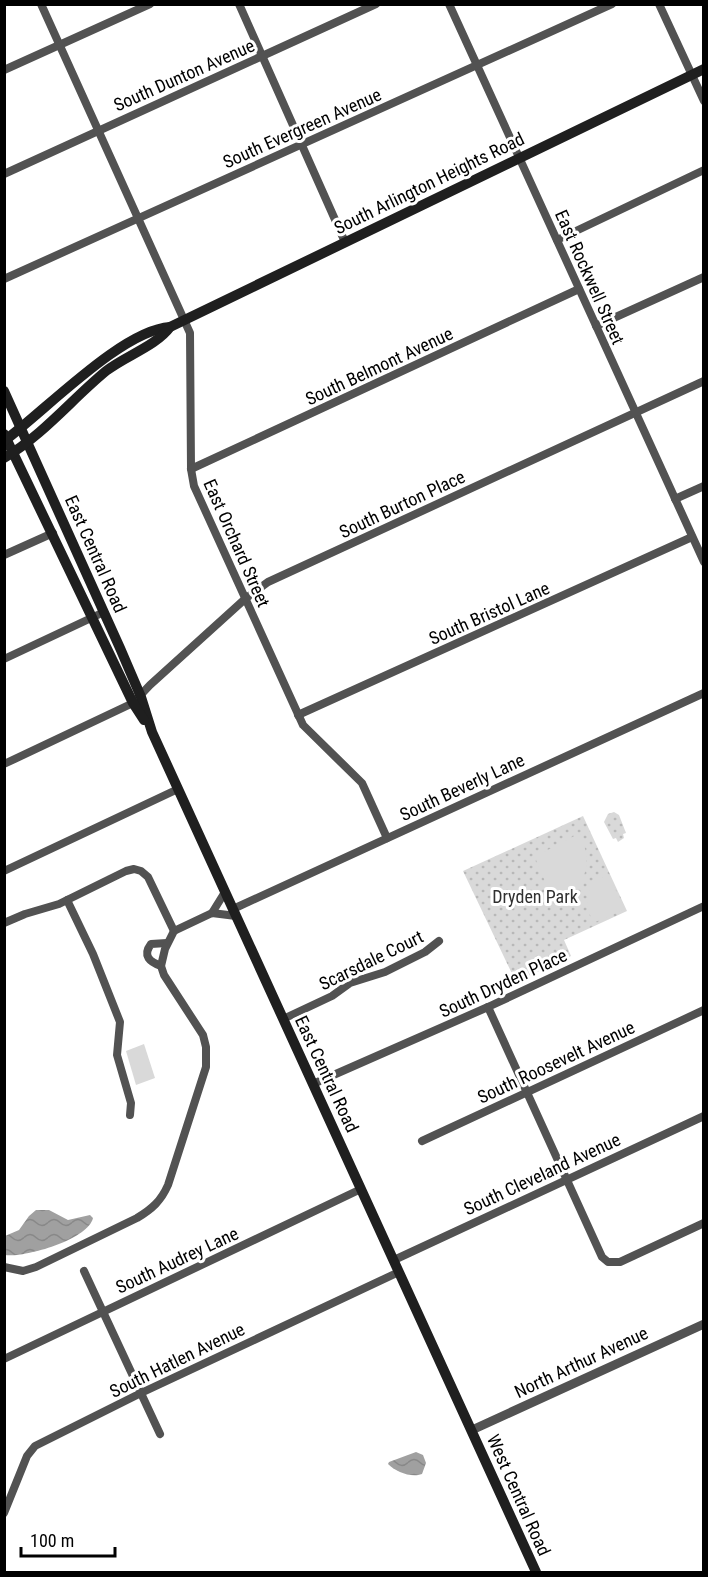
<svg xmlns="http://www.w3.org/2000/svg" width="708" height="1577" font-family="'Roboto Condensed',sans-serif">
	<style>
		.grass { fill: url(#grass-dots) }
		.garden { fill: #d9d9d9 }
		.water { fill: url(#water-waves) }
		.lines { fill: none; stroke-linecap: round; stroke-linejoin: round }
		.minor { stroke: #525252; stroke-width: 8 }
		.tertiary { stroke: #525252; stroke-width: 9 }
		.secondary { stroke: #1f1f1f; stroke-width: 10 }
		.labels { text-anchor: middle; dominant-baseline: central; stroke-width: 6; stroke-linejoin: round; paint-order: stroke }
		.street-label { font-size: 18px; fill: #000; stroke: #fff }
		.park-label { font-size: 18px; fill: #303030; stroke: #fff }
	</style>
	<defs>
		<pattern id="grass-dots" width="8" height="8" patternUnits="userSpaceOnUse" patternTransform="scale(1.5)"><rect width="8" height="8" fill="#d9d9d9"/><path d="M2 2h.1M6 6h.1" fill="none" stroke="#b8b8b8" stroke-width="1.8" stroke-linecap="round"/></pattern>
		<pattern id="water-waves" width="16" height="10" patternUnits="userSpaceOnUse" patternTransform="scale(1.5)"><rect width="16" height="10" fill="#a0a0a0"/><path d="M0 5q4-4 8 0t8 0" fill="none" stroke="#888"/></pattern>
	</defs>
	<rect width="100%" height="100%" fill="#fff"/>
	<g class="grass">
		<polygon points="614,812 619,815 626,833 623,834 624,838 618,842 616,838 613,839 604,822 608,814"/>
		<polygon points="583,816 627,911 564,940 571,956 516,982 463,871"/>
	</g>
	<g class="garden">
		<path d="M580,833C593,864 588,890 552,898L536,860L538,855Z"/>
		<path d="M608,874L624,907L623,910L593,923C583,898 584,887 608,874Z"/>
		<polygon points="144,1044 155,1078 136,1085 126,1051"/>
	</g>
	<g class="water">
		<path d="M36,1210H49L68,1220L90,1215L93,1218C88,1240 24,1258 5,1255V1236L19,1230L29,1216Z"/>
		<path d="M416,1452L423,1455L426,1463L422,1474C411,1478 396,1472 388,1464L389,1462Z"/>
	</g>
	<g class="lines">
		<g class="minor">
			<polyline points="41,4 190,333 191,469 194,486 303,725 362,783 387,838"/>
			<polyline points="239,4 345,242"/>
			<polyline points="449,4 704,562"/>
			<polyline points="659,4 704,101"/>
			<polyline points="4,70 150,4"/>
			<polyline points="4,174 376,4"/>
			<polyline points="557,240 704,170"/>
			<polyline points="4,279 612,4"/>
			<polyline points="596,326 704,277"/>
			<polyline points="191,469 579,289"/>
			<polyline points="675,499 704,486"/>
			<polyline points="4,555 53,533"/>
			<polyline points="4,659 104,612"/>
			<polyline points="298,715 692,537"/>
			<polyline points="4,764 133,703 150,685 245,599 268,582 704,381"/>
			<polyline points="4,871 178,789"/>
			<polyline points="67,900 93,954 120,1022 117,1055 131,1103 130,1115"/>
			<polyline points="233,909 704,693"/>
			<polyline points="212,913 225,892"/>
			<polyline points="4,923 25,914 59,904 126,871 134,869 141,871 148,877 174,931"/>
			<path d="M161,966C150,962 142,956 151,944L167,943"/>
			<polyline points="488,1007 602,1257 608,1262 620,1262 704,1223"/>
			<polyline points="283,1019 332,996 350,983 385,972 425,952 439,941"/>
			<polyline points="313,1084 488,1007 704,906"/>
			<polyline points="422,1141 704,1010"/>
			<polyline points="394,1260 704,1116"/>
			<path d="M4,1267L23,1271L36,1267L137,1218C152,1209 161,1201 168,1185L206,1067V1047L203,1035L164,975L161,966L165,949L174,931L212,913L236,916"/>
			<polyline points="84,1271 160,1434"/>
			<polyline points="4,1359 361,1189"/>
			<polyline points="4,1513 27,1456 35,1446 141,1393 399,1272"/>
		</g>
		<polyline class="tertiary" points="472,1430 704,1324"/>
		<g class="secondary">
			<polyline points="4,391 120,648 141,697 152,732 536,1572"/>
			<polyline points="4,434 133,703 144,720"/>
			<path d="M4,441C45,411 122,330 170,327"/>
			<path d="M4,458C43,435 72,399 106,371C125,356 156,346 170,327L704,69"/>
		</g>
	</g>
	<g class="labels">
		<g class="street-label">
			<text transform="translate(184 75) rotate(-24)">South Dunton Avenue</text>
			<text transform="translate(302 128) rotate(-24)">South Evergreen Avenue</text>
			<text transform="translate(429 183) rotate(-26)">South Arlington Heights Road</text>
			<text transform="translate(590 277) rotate(66)">East Rockwell Street</text>
			<text transform="translate(379 366) rotate(-25)">South Belmont Avenue</text>
			<text transform="translate(402 504) rotate(-25)">South Burton Place</text>
			<text transform="translate(237 543) rotate(66)">East Orchard Street</text>
			<text transform="translate(96 554) rotate(66)">East Central Road</text>
			<text transform="translate(489 613) rotate(-24)">South Bristol Lane</text>
			<text transform="translate(462 787) rotate(-25)">South Beverly Lane</text>
			<text transform="translate(371 960) rotate(-26)">Scarsdale Court</text>
			<text transform="translate(503 983) rotate(-25)">South Dryden Place</text>
			<text transform="translate(556 1062) rotate(-25)">South Roosevelt Avenue</text>
			<text transform="translate(327 1074) rotate(65)">East Central Road</text>
			<text transform="translate(542 1174) rotate(-25)">South Cleveland Avenue</text>
			<text transform="translate(177 1260) rotate(-25)">South Audrey Lane</text>
			<text transform="translate(177 1360) rotate(-26)">South Hatlen Avenue</text>
			<text transform="translate(581 1362) rotate(-25)">North Arthur Avenue</text>
			<text transform="translate(519 1495) rotate(66)">West Central Road</text>
		</g>
		<g class="park-label">
			<text x="535" y="896">Dryden Park</text>
		</g>
	</g>
	<rect width="708" height="1577" fill="none" stroke="#000000" stroke-width="12"/>
	<path d="M21 1547v9h94v-9" fill="none" stroke="#000000" stroke-width="3"/>
	<text x="30" y="1547" font-size="18" fill="#000000" stroke="#ffffff" stroke-width="4.5" paint-order="stroke">100 m</text>
</svg>
